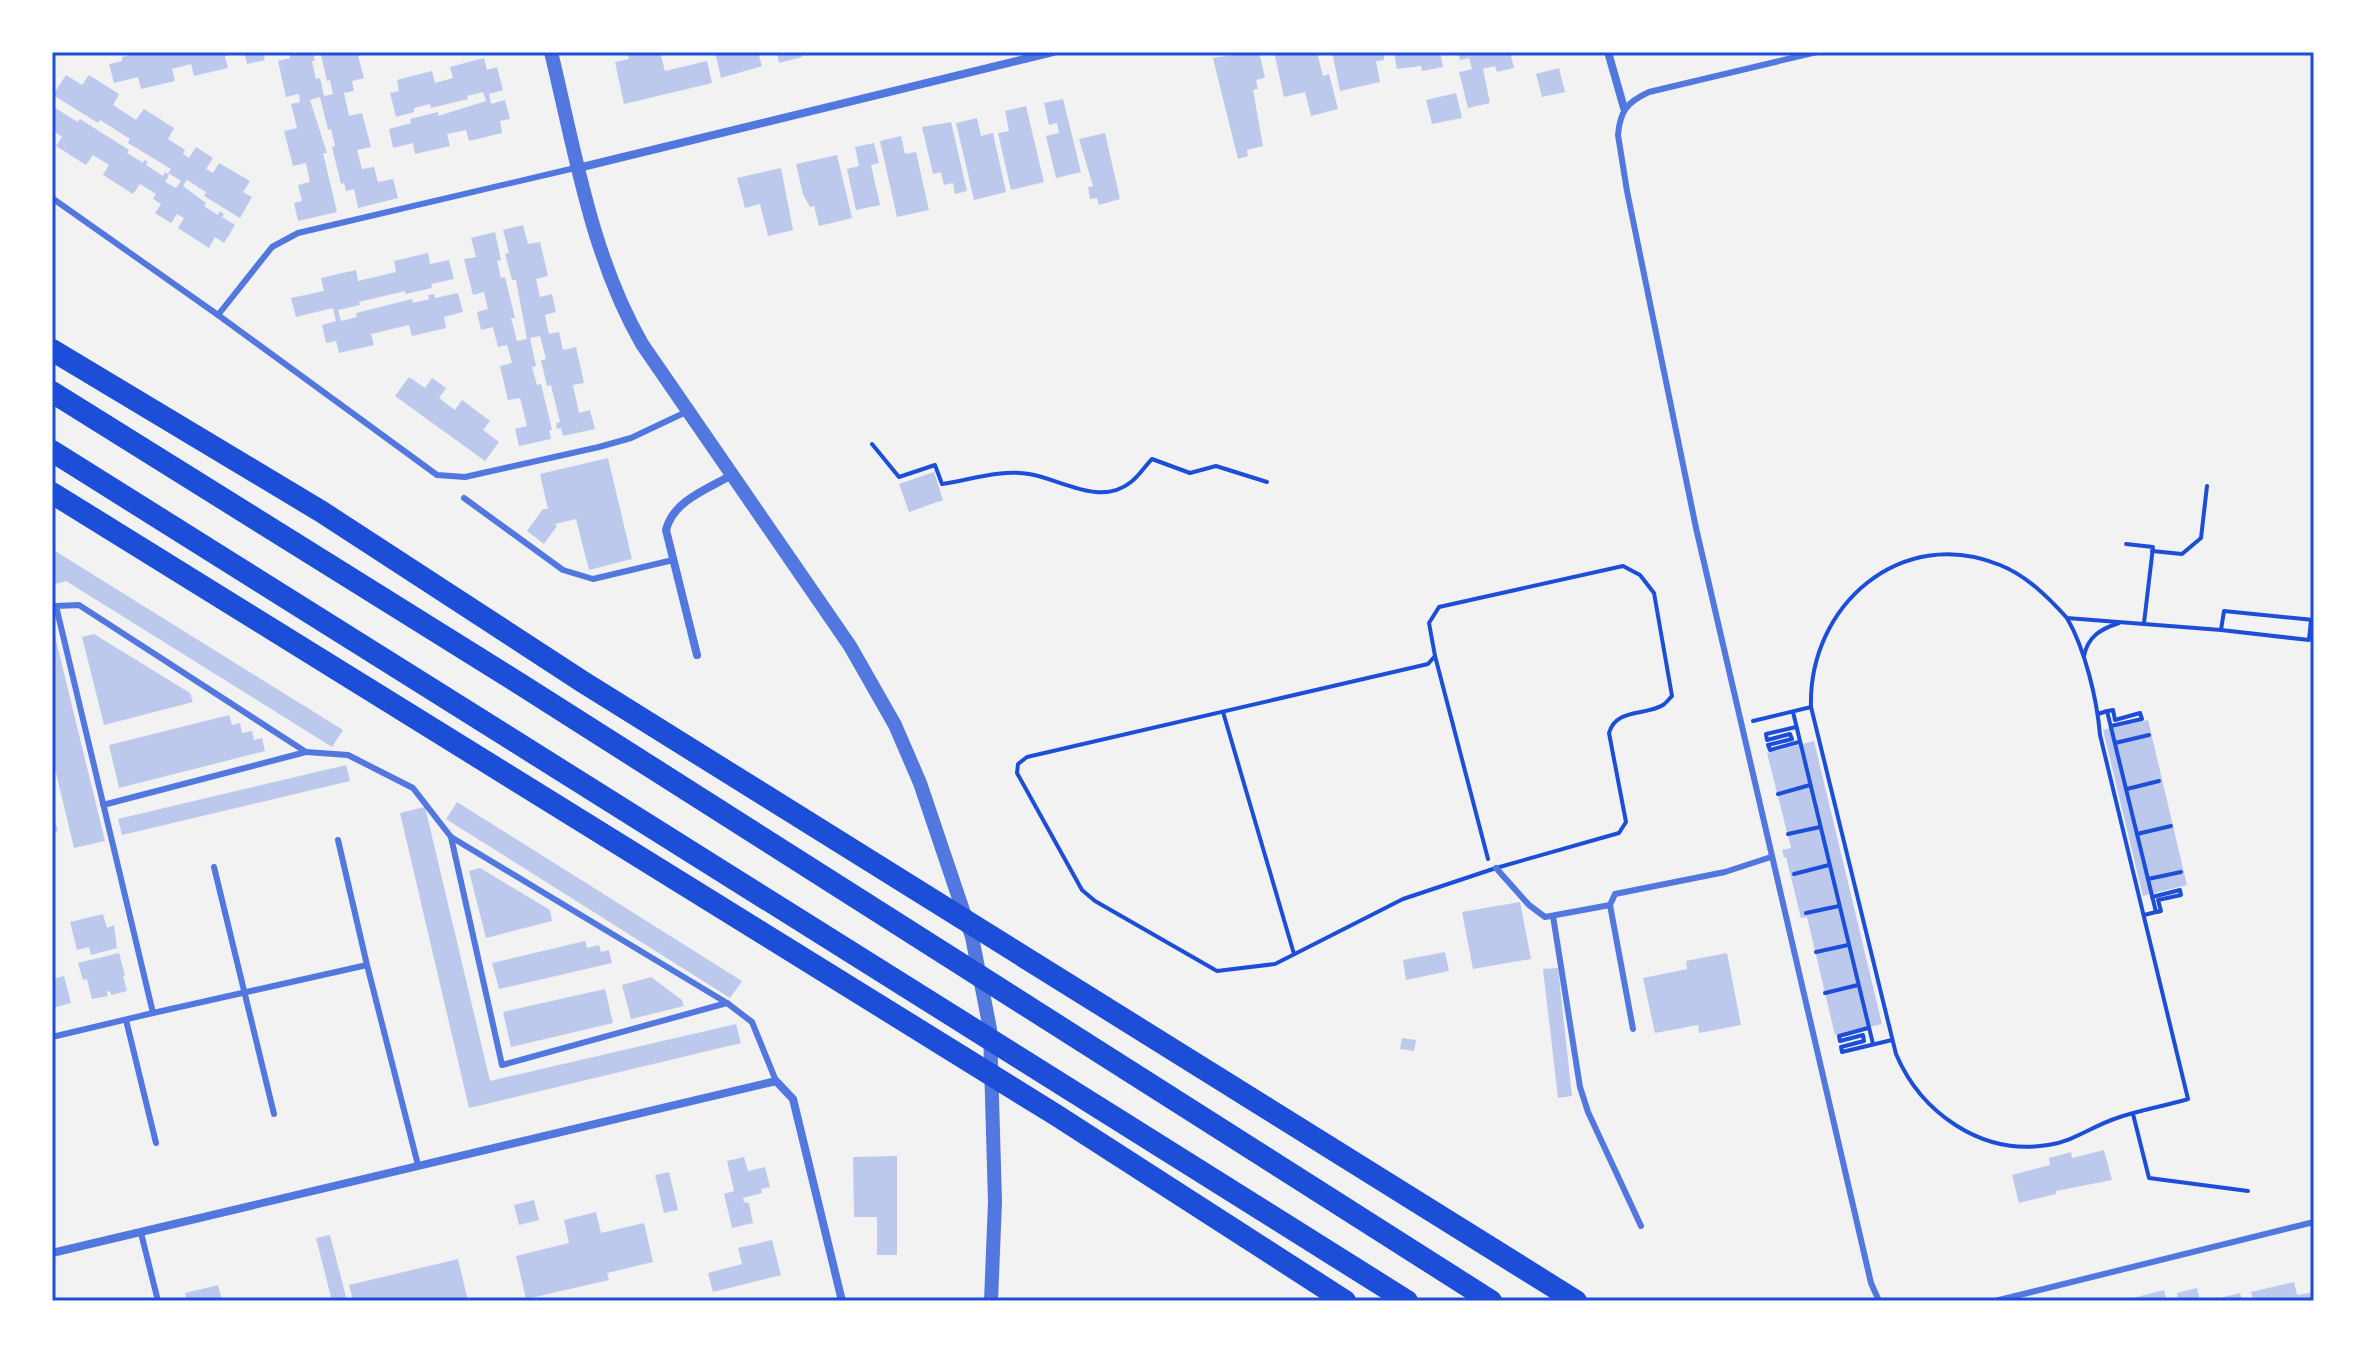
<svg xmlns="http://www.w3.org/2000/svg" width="2366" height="1353" font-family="'DejaVu Sans',sans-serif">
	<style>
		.building { fill: #bdc9ec }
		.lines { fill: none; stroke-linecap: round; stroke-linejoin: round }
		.path { stroke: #1d4ed8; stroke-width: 4 }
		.service { stroke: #5277de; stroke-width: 6 }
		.minor { stroke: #5277de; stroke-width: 8 }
		.tertiary { stroke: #5277de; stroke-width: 14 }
		.motorway { stroke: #1d4ed8; stroke-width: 22 }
		.neatline { fill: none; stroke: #1d4ed8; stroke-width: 3 }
	</style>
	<rect width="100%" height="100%" fill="#f2f2f2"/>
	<g class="building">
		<polygon points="141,52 237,52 237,53 225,56 228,68 194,76 191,64 172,69 175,81 141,89 138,77 114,83 109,64 122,61 122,57"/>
		<polygon points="244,52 263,52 265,60 247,64"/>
		<polygon points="289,52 313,52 315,61 312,61 316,79 320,78 324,96 333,94 330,80 327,81 321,55 324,52 357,52 364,78 352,81 354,91 344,93 349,116 362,113 371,147 357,150 362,169 374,167 378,182 393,179 398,198 358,208 354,189 346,191 344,183 341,184 332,147 335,146 331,129 328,130 320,97 310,100 327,153 323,153 337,212 298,221 294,203 302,201 298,185 310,182 306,163 293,166 284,131 297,128 291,104 300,102 299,94 286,97 278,61 290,58"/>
		<polygon points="627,52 660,52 665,71 707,61 712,83 624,104 615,62 629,59"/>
		<polygon points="715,52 758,52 762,66 721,78"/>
		<polygon points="777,52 801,52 802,57 779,63"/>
		<polygon points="1233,52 1259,52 1265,78 1256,80 1258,89 1253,90 1263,146 1247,150 1248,156 1238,159 1213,58 1233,55"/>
		<polygon points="1274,52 1317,52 1323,76 1329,74 1338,109 1311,116 1305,92 1284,97"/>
		<polygon points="1332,52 1384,52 1384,60 1376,61 1380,82 1340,91"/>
		<polygon points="1394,52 1440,52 1443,67 1422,71 1421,66 1397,69"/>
		<polygon points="1458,52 1510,52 1514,68 1497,72 1495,66 1483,69 1490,103 1468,108 1459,72 1472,69 1469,58 1460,60"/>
		<polygon points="484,58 487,70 497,67 503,90 489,94 491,104 505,100 510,119 500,121 502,133 469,141 466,130 447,134 450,146 415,154 413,143 393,148 389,129 411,123 410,119 438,112 438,116 486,101 483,92 467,96 468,99 431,108 430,104 414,108 414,112 396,117 390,93 399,91 397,80 432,71 435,83 453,78 450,67"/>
		<polygon points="1559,68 1565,92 1542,97 1536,74"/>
		<polygon points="66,75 82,85 89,75 119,94 113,105 136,120 144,109 174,128 168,139 185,150 183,154 189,158 196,147 213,158 206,169 213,173 219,163 250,181 243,192 252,197 240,218 204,196 206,192 187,180 183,186 206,203 204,206 218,215 220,211 224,214 222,217 235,225 224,243 215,237 209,248 178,228 184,218 177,214 171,223 155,213 161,204 153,199 156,194 140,184 133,194 103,175 109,165 93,155 86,165 56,146 62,137 52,130 52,106 78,122 80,119 129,150 127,153 143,163 144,160 148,162 146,165 163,176 165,172 169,175 165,182 176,188 181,181 168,173 171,169 128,143 130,139 100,120 98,123 53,95"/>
		<polygon points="1456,93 1462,118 1432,124 1426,100"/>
		<polygon points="1063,99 1081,172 1056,178 1046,136 1059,133 1057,123 1049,125 1044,103"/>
		<polygon points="1026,106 1044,182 1011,190 998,133 1009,131 1005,111"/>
		<polygon points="977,118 981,136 993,133 1006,192 974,200 956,123"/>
		<polygon points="951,122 967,191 955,194 953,183 944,185 941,172 933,174 922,127"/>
		<polygon points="1105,133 1120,199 1099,205 1097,198 1090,199 1088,187 1093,186 1079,139"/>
		<polygon points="901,136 905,154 916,152 929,210 897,217 880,141"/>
		<polygon points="874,143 879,163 871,165 880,205 856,210 847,169 859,166 855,147"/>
		<polygon points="837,155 852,218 819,226 814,206 810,207 803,194 796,164"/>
		<polygon points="781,168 793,230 768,236 760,204 745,208 737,178"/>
		<polygon points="523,225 528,244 540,242 548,276 536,279 540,297 552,294 556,312 545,315 549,334 559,332 563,350 576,347 584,383 573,385 579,413 590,410 595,429 563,436 561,428 557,429 556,423 560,422 551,385 547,386 541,360 546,359 540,336 530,338 536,366 532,367 537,385 541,384 552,430 549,431 551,439 519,446 515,429 527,426 520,398 508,400 500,366 512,363 507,345 498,347 493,327 481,330 477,312 488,309 484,292 473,295 464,259 476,257 471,238 495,232 501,260 497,261 501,278 505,277 515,318 511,318 517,341 527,339 516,280 512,280 505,254 509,253 503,230"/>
		<polygon points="428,253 430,264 449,260 454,279 431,284 432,288 405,294 405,291 359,302 360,305 338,310 341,321 357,317 356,313 412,299 413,303 429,299 428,295 434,294 435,298 458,293 463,312 444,317 446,328 412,336 409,325 371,334 374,345 339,353 336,341 326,343 322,325 336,321 333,308 296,317 291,298 324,291 321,278 356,270 358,281 396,272 394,261"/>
		<polygon points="409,377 425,388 432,378 446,388 439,398 455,410 462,400 490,421 483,430 499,442 485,461 395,396"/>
		<polygon points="608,458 632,559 589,570 576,519 555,524 557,526 544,544 527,531 543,509 548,509 540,474"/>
		<polygon points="934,472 943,500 909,512 899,484"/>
		<polygon points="52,549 343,730 332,747 66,581 52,585"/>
		<polygon points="53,628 105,841 74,848 52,756"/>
		<polygon points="94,634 190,693 193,702 104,725 82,637"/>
		<polygon points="229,715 232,725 240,723 242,733 252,731 254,740 262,738 265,751 119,788 109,745"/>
		<polygon points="2148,720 2187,885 2143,896 2103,730"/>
		<polygon points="1814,741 1882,1024 1835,1035 1807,917 1801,918 1786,857 1784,858 1782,850 1791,848 1767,753"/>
		<polygon points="346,765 350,781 122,835 118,819"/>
		<polygon points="457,802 742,981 730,998 446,819"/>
		<polygon points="425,807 490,1081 736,1024 741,1043 469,1108 400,813"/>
		<polygon points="52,811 58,831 52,833"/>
		<polygon points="480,868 550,910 552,921 486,938 469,871"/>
		<polygon points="1520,902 1531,959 1473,969 1462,912"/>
		<polygon points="103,914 107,928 114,925 117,948 91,955 89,947 77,950 70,922"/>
		<polygon points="585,941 587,948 599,945 601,952 609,950 612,963 499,989 492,963"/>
		<polygon points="1445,952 1449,971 1406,980 1403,960"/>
		<polygon points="119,953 125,975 123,976 127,991 111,995 110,991 107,992 108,996 92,999 87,979 83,980 78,963"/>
		<polygon points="1727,953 1741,1025 1699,1033 1698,1025 1655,1033 1643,978 1687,969 1686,961"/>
		<polygon points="1558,968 1572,1096 1558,1098 1543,969"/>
		<polygon points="64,976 71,1003 52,1008 52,979"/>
		<polygon points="651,977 682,1000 684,1006 631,1019 622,985"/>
		<polygon points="605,989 613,1023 511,1047 503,1012"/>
		<polygon points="1402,1038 1416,1040 1414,1051 1400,1049"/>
		<polygon points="2104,1150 2112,1180 2056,1191 2056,1194 2019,1203 2012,1175 2050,1165 2049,1158 2071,1152 2072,1158"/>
		<polygon points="897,1156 897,1255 877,1255 877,1217 854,1217 853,1157"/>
		<polygon points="744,1157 748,1171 765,1167 770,1187 761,1189 762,1193 743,1198 744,1202 749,1203 753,1223 732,1228 724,1194 734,1191 727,1161"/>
		<polygon points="669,1172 678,1210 664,1213 655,1175"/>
		<polygon points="534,1200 539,1220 519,1225 514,1205"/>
		<polygon points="596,1212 601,1233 644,1223 653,1262 607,1273 609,1280 526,1299 516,1256 569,1243 564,1220"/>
		<polygon points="330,1235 347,1301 332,1301 316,1238"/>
		<polygon points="772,1240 781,1275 713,1292 708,1273 742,1264 738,1248"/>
		<polygon points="458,1259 468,1301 353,1301 349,1285"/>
		<polygon points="2294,1282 2297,1295 2314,1292 2314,1301 2254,1301 2251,1292"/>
		<polygon points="218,1285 222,1301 187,1301 185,1293"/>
		<polygon points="2197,1288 2200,1301 2178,1301 2177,1293"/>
		<polygon points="2164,1290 2167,1301 2125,1301 2125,1300"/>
		<polygon points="2240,1293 2242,1301 2211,1301 2211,1300"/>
	</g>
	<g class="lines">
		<g class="path">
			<path d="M872,444L899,477L935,465L942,484C970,480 1000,469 1029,474C1061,479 1100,507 1131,482C1139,476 1145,466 1152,459L1190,473L1216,466L1267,482"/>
			<polyline points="2126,544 2153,547 2144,623"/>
			<polyline points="2152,551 2182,554 2201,538 2207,486"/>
			<path d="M1623,566L1640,575L1654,593L1672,696C1669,699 1666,703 1663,705C1645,716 1616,708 1609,733L1626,822L1619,833L1496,868L1403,899L1275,964L1217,971L1095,901L1082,890L1017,773L1018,764L1027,757L1428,664L1435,656L1429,623L1439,607Z"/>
			<polyline points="2221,630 2309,640 2311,620"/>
			<polyline points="1435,656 1488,859"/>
			<path d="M2084,656C2088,636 2101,629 2119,623"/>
			<path d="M1811,707L1896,1054C1921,1113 1982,1156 2048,1145C2075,1141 2092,1126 2117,1118C2140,1110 2165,1106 2188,1099L2100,735C2097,699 2085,649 2067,618"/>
			<polyline points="2108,711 2113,710 2115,720 2140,713 2142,719 2111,726"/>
			<polyline points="1223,712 1294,954"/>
			<polyline points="1793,712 1873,1044"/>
			<polyline points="2098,714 2107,711 2156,912 2144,915"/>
			<path d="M1753,721L1811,707C1808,606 1901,524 2000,565C2027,576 2048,597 2067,618L2221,630L2224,611L2314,620"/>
			<polyline points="1796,727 1766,734 1767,740 1790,734 1792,739 1768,745 1770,750 1799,742"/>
			<polyline points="2115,743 2149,735"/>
			<polyline points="2127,789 2159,781"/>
			<polyline points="1778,794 1810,785"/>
			<polyline points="1788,834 1820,827"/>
			<polyline points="2137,834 2171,826"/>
			<polyline points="1794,874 1829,865"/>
			<polyline points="2148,879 2181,872"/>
			<polyline points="2152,897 2180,890 2181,895 2158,900 2161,911 2157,912"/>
			<polyline points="1806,913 1839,906"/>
			<polyline points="1816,952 1848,945"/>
			<polyline points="1825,993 1858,985"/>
			<polyline points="1868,1028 1839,1036 1840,1041 1863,1035 1864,1041 1841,1047 1842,1052 1892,1040"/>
			<polyline points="2133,1114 2149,1178 2248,1191"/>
		</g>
		<g class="service">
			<path d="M1817,52L1649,92C1627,102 1620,111 1618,135L1627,191L1696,528L1871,1283L1879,1301"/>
			<polyline points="52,198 218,315 437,475 465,477 599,447 631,438 686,412"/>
			<polyline points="218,315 272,247 298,233 575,168"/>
			<polyline points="464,498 563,570 593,579 673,560"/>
			<polyline points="306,752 348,755 413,788 451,837 727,1003 752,1022 776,1081"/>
			<polyline points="451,837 502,1065 727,1003"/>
			<polyline points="338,840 367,965"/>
			<polyline points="214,867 274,1114"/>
			<polyline points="1496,868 1529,905 1545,917 1610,905"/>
			<polyline points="1553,916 1580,1087 1588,1112 1641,1226"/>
			<polyline points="153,1013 367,965 418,1165"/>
			<polyline points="126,1020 156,1143"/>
			<polyline points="1633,1029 1610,905 1615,894 1725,872 1771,857"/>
			<polyline points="52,1037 153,1013 56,606 79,605 306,752 103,805"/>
			<polyline points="141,1233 158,1301"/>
			<polyline points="1995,1301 2314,1222"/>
		</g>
		<g class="minor">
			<polyline points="1608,52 1624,108"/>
			<polyline points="578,168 1053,52"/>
			<path d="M697,655L666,530C673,501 707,489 732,475"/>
			<polyline points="52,1253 776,1081 793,1099 842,1301"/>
		</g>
		<path class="tertiary" d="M551,52C575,151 591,255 642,344L850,646L895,725L920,783L972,937L990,1029L995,1202L991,1301"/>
		<g class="motorway">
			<polyline points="52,350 322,512 583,682 1576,1301"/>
			<polyline points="52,392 517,682 1491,1301"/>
			<polyline points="52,451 1407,1301"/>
			<polyline points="52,493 1056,1115 1345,1301"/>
		</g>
	</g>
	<rect width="2366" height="1353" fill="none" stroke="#ffffff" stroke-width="108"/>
	<rect x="54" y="54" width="2258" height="1245" class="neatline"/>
</svg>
